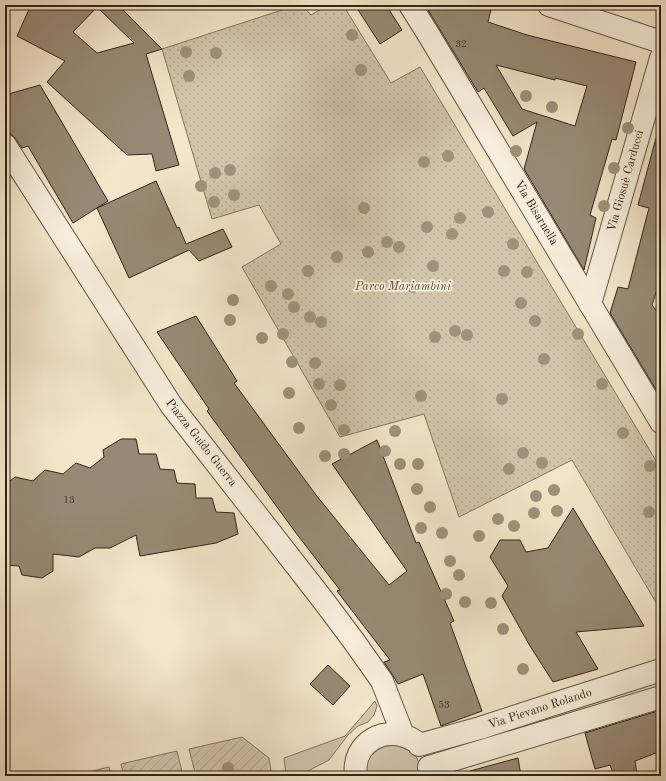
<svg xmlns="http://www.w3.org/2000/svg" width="666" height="781" font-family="'Old Standard TT',serif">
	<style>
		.grass { fill: #d2c5ac; stroke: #827462 }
		.park { fill: url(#park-dots); stroke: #827462 }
		.garden { fill: url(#garden-furrows); stroke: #827462 }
		.building { fill: #978975; stroke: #332419; fill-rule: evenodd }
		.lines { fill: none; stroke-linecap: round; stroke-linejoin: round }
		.minor-casing { stroke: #635445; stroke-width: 24 }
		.minor { stroke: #f7efdd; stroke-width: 22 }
		.tree { fill: #9f917d }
		.labels { text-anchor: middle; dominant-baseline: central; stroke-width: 3.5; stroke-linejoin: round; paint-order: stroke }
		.number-label { font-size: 10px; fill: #4c3d30 }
		.street-label { font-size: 12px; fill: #332419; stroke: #f7efdd }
		.park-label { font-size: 12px; font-style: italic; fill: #5b4c3e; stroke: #f7efdd }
	</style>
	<defs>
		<pattern id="park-dots" width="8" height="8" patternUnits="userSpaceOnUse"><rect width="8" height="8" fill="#d2c5ac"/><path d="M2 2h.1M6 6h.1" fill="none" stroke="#b5a993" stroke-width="1.8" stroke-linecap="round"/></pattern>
		<pattern id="garden-furrows" width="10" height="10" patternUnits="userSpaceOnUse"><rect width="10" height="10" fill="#d2c5ac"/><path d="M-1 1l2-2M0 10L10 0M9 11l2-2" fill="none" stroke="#b5a993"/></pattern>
	</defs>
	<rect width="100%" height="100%" fill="#f3e6ca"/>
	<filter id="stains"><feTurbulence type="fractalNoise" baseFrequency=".005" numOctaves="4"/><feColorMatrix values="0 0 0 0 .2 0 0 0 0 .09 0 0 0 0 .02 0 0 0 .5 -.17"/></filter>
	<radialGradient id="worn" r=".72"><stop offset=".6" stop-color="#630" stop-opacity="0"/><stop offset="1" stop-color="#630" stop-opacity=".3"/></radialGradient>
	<g class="grass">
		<polygon points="375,701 377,706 374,715 368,722 358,726 348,735 329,760 308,771 286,775 284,758 345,736"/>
		<path d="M402,744C413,753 423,759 419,776H364L365,761L376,747Z"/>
	</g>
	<polygon class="park" points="278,5 302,5 311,15 328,5 343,5 391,83 420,67 661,469 661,611 572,460 459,517 424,414 340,437 242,267 281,244 259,205 212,219 162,49 282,10"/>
	<g class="garden">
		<polygon points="242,737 269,758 272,776 196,776 189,749"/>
		<polygon points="177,751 183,776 124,776 121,764"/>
		<polygon points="109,767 111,776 71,776"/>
	</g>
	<g class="building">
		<path d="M31,5H118L162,49L146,54L179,165L156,171L152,154L127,155L47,82L65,61L17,36ZM97,7L134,43L97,53L73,32Z"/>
		<polygon points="355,5 386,5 402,30 380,44"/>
		<path d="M434,5H492L488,22L527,35L636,62L616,140L612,139L590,215L596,218L584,270L524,169L537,122L513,136L484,88L478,92L428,10ZM496,65L555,80V78L587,86L575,126L522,109Z"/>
		<polygon points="40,85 108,201 73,223 28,146 22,148 15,138 11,134 5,132 5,95"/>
		<polygon points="656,138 661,139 661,277 652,305 661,317 661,398 610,313 618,287 628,289 649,208 638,205"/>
		<polygon points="156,181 177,228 179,227 186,244 223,229 232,247 199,261 189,250 129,278 97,208"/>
		<polygon points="196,316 237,381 234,383 316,495 389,585 407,571 332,464 377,440 416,543 419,542 454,621 450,623 482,711 441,726 423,674 398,684 392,674 384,662 390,660 337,591 340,590 296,533 207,411 209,409 157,332"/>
		<polygon points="121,439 136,439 139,454 156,454 160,469 174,470 177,483 195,484 196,498 212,498 216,512 234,513 238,534 216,543 140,556 136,535 110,548 95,548 79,557 53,554 53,571 42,578 22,575 19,566 5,565 5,485 15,477 33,481 45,470 63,474 76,463 90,468 104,457 103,450"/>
		<polygon points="573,508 644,626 576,632 598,669 553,682 530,646 502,596 508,586 490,557 500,540 520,540 526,552 548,548"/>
		<polygon points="328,665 350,686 333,705 310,684"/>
		<polygon points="661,710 661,751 635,761 637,774 614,775 610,765 595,769 585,733"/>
		<polygon points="518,758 521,776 471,776 470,771"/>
	</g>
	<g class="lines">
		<g class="minor-casing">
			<g id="minor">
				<polyline points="410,5 427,32 661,422"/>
				<polyline points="549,5 661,42"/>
				<polyline points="5,145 171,405 323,600 353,640 382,681 403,735"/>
				<polyline points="590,304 661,58"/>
				<polyline points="419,745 480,728 554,704 661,670"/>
				<polyline points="429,767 661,697"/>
				<path d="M356,776C351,742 387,723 415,741"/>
			</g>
		</g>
		<use href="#minor" class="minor"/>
	</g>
	<g class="tree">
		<circle cx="352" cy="35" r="6"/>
		<circle cx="186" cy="52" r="6"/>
		<circle cx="216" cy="53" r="6"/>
		<circle cx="361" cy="70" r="6"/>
		<circle cx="189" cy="76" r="6"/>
		<circle cx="526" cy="96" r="6"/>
		<circle cx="552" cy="107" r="6"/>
		<circle cx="628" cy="128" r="6"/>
		<circle cx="516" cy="151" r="6"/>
		<circle cx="448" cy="156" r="6"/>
		<circle cx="424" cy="162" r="6"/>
		<circle cx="614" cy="168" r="6"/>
		<circle cx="230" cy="170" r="6"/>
		<circle cx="215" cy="173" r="6"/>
		<circle cx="201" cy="186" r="6"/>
		<circle cx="234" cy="195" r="6"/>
		<circle cx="214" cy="202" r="6"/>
		<circle cx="604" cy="206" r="6"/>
		<circle cx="364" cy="208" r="6"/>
		<circle cx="488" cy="212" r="6"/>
		<circle cx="460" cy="218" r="6"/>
		<circle cx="427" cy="227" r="6"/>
		<circle cx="452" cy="234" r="6"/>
		<circle cx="387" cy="242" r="6"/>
		<circle cx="513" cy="244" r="6"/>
		<circle cx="399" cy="247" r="6"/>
		<circle cx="368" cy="252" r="6"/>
		<circle cx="337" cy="257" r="6"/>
		<circle cx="433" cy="266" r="6"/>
		<circle cx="308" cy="271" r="6"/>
		<circle cx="504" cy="271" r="6"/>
		<circle cx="527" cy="272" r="6"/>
		<circle cx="271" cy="286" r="6"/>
		<circle cx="413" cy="287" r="6"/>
		<circle cx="288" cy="294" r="6"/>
		<circle cx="233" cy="300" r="6"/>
		<circle cx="521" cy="303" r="6"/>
		<circle cx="294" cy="307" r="6"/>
		<circle cx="310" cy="317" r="6"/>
		<circle cx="230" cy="320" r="6"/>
		<circle cx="535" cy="321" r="6"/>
		<circle cx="321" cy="322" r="6"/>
		<circle cx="455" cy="331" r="6"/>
		<circle cx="283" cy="334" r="6"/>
		<circle cx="578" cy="334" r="6"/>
		<circle cx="467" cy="335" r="6"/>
		<circle cx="435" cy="337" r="6"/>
		<circle cx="262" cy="338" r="6"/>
		<circle cx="544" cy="359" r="6"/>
		<circle cx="292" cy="362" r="6"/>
		<circle cx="315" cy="363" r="6"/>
		<circle cx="319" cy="384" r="6"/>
		<circle cx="602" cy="384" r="6"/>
		<circle cx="340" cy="385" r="6"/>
		<circle cx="289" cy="393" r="6"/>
		<circle cx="421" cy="396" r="6"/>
		<circle cx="502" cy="399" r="6"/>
		<circle cx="331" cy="405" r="6"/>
		<circle cx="299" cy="428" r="6"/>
		<circle cx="344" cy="430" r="6"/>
		<circle cx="395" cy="431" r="6"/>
		<circle cx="623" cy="433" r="6"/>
		<circle cx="385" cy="451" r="6"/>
		<circle cx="523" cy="453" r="6"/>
		<circle cx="344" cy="454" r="6"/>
		<circle cx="325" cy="456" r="6"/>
		<circle cx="542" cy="463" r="6"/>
		<circle cx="400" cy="464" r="6"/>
		<circle cx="418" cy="464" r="6"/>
		<circle cx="650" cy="466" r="6"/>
		<circle cx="509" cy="469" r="6"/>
		<circle cx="417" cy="489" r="6"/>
		<circle cx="554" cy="490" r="6"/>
		<circle cx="536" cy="496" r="6"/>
		<circle cx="430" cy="507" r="6"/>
		<circle cx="557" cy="511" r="6"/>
		<circle cx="649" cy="512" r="6"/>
		<circle cx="534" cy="513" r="6"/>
		<circle cx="498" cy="519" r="6"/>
		<circle cx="514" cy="526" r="6"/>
		<circle cx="421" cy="528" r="6"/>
		<circle cx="442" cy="533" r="6"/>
		<circle cx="479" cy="536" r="6"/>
		<circle cx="450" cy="561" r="6"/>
		<circle cx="459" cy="575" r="6"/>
		<circle cx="446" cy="594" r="6"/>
		<circle cx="465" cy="602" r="6"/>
		<circle cx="491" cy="603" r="6"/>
		<circle cx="503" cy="629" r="6"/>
		<circle cx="523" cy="669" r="6"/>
		<circle cx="228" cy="768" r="6"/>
	</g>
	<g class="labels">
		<g class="number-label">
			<text x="461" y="44">32</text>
			<text x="69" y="500">13</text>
			<text x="444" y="705">53</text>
		</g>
		<g class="street-label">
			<text transform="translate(626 181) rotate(-74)">Via Giosuè Carducci</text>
			<text transform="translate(536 213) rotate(59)">Via Bisarnella</text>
			<text transform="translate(201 443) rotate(52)">Piazza Guido Guerra</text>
			<text transform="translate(540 709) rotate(-18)">Via Pievano Rolando</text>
		</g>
		<g class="park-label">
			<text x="403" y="287">Parco Mariambini</text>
		</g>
	</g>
	<rect width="666" height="781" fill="none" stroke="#f3e6ca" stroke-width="20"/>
	<rect x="6" y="6" width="654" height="769" fill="none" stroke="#332419" stroke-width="2"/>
	<rect x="10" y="10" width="646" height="761" fill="none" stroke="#332419"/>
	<rect width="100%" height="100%" filter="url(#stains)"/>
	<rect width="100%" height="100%" fill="url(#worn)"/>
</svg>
